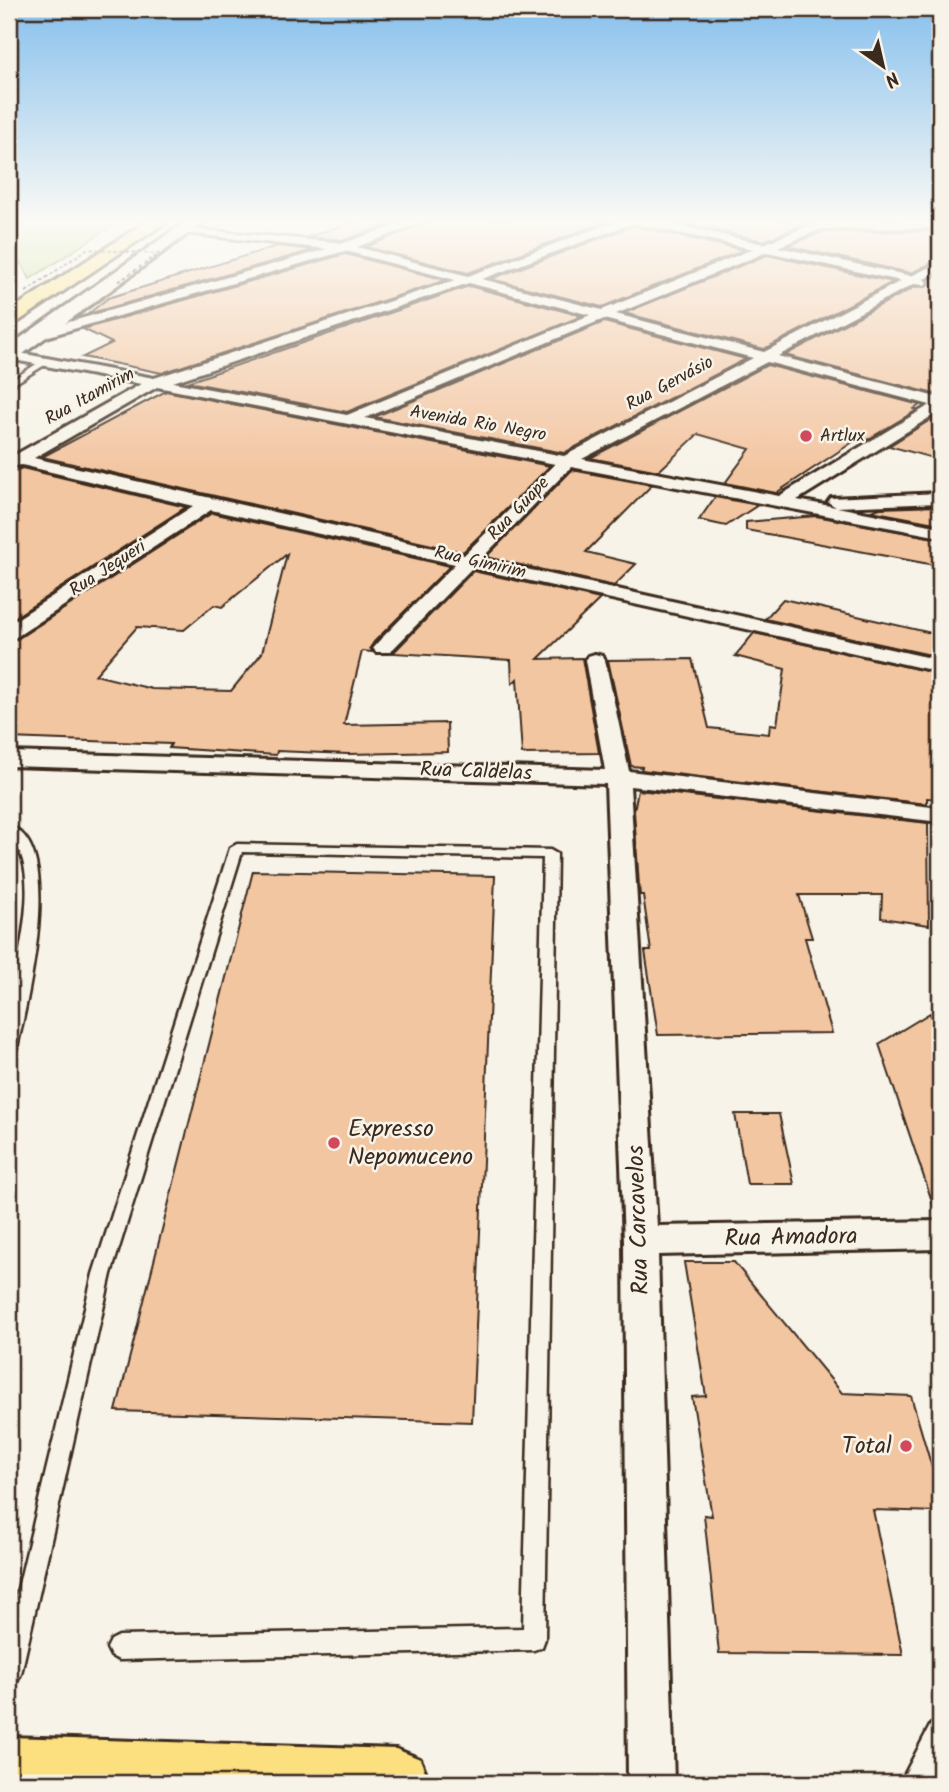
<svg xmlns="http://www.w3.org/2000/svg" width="949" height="1792" font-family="Kalam,sans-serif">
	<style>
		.green { fill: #cadd91; stroke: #828458; stroke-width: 2 }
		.building { fill: #f3c6a2; stroke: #3b2a1e; stroke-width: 2; fill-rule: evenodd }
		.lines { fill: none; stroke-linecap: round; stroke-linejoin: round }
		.lane-casing { stroke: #3b2a1e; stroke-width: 5 }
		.street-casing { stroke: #3b2a1e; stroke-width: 6 }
		.secondary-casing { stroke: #3b2a1e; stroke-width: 6 }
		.highway-casing { stroke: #3b2a1e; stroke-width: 6 }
		.lane { fill: #f7f3e8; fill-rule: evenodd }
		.street { fill: #f7f3e8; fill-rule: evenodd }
		.secondary { fill: #f7f3e8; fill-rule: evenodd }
		.highway { fill: #fce080; fill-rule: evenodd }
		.path-bridge { stroke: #3b2a1e; stroke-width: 2; stroke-dasharray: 3.5 2.5; stroke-linecap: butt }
		.poi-dot { fill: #d1495b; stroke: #f7f3e8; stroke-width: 2.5 }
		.labels { text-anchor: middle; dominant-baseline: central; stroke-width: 5; stroke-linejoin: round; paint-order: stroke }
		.far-street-label { font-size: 18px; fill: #3b2a1e; stroke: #f7f3e8 }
		.far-poi-label { font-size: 18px; fill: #3b2a1e; stroke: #f7f3e8; text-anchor: start }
		.street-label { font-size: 21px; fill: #3b2a1e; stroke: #f7f3e8 }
		.near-poi-label { font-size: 24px; fill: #3b2a1e; stroke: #f7f3e8; text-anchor: start }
		.near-street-label { font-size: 24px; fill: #3b2a1e; stroke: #f7f3e8 }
	</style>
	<rect width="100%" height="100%" fill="#f7f3e8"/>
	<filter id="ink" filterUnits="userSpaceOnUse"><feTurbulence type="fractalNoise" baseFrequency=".0143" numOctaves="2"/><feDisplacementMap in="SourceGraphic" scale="14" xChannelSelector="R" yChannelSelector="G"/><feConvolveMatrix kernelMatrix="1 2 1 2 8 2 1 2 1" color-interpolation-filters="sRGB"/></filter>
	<g filter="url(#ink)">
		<polygon class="green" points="9,220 121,220 30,279 16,255 9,254"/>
		<g class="building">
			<polygon points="360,220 403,220 344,240 307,237"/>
			<polygon points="431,220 610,220 468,273 366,247"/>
			<polygon points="667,220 815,220 764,241"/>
			<polygon points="633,226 744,250 602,307 491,279"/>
			<polygon points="940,231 940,259 911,273 787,246 822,232"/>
			<polygon points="277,246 313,250 88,314 108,298"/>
			<polygon points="345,254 446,280 162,373 83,357 112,343 83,329"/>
			<polygon points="767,255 893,282 764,349 624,313"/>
			<polygon points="940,274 940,389 934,394 785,355 915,287 927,286 928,280"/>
			<polygon points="469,286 582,316 347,412 188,382"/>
			<polygon points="604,322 746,359 564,453 374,417"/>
			<polygon points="767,365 920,405 914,409 917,410 867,440 859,438 776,493 725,483 750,449 698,434 659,471 590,458"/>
			<polygon points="166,391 550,466 463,552 42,457"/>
			<polygon points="938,415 940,416 940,460 889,446"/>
			<polygon points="22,468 186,507 9,621 9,474"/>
			<polygon points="572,470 652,485 586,552 636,564 614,586 486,557"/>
			<polygon points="715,497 758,505 726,526 699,520"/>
			<polygon points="940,506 940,524 871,511 880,508"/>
			<path d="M212,513L450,566L374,642L370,648L373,652L362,651L344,725L447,723L448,752L348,754L277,751L276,755L169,748L171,744L9,738V641L17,639ZM287,554L262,653L231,691L152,689L95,675L137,627L184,630L214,605L222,607Z"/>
			<polygon points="816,516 940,539 940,566 746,530 746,522"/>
			<polygon points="473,571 600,599 538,659 582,658 599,753 522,754 517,679 512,684 511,660 393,653"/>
			<polygon points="783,599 940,635 940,657 765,619"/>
			<polygon points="754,633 940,674 940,799 927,798 927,804 641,770 642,767 631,766 608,660 692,659 709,728 769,734 770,724 777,725 785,669 735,656"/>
			<polygon points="638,790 928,823 929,925 881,918 882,895 799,895 812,938 805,938 832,1033 658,1035 645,951 651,951 643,895 640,895 639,886 634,811"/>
			<polygon points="253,871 495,876 472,1422 116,1411"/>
			<polygon points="930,1013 940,1045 940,1209 935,1210 879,1044"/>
			<polygon points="735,1114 779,1114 794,1184 747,1184"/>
			<polygon points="684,1262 734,1262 842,1393 911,1396 940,1495 940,1512 873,1510 903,1655 719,1653 704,1515 712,1516 692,1397 706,1396"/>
		</g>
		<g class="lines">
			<g class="lane-casing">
				<g id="lane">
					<polygon points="44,359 51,361 9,387 9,382"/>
					<path d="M9,826C67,844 26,1005 17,1048L15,1052L9,1054C8,1042 8,1028 9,1016C12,972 47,870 9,837Z"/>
					<polygon points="237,844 550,850 557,854 545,1639 542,1647 534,1650 119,1660 111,1656 107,1648 111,1640 119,1636 523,1628 543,858 242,852 111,1274 21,1674 17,1682 9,1686 9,1626 93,1274 230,848"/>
					<polygon points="940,1721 940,1756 925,1783 900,1783 931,1724"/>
				</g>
			</g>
			<g class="street-casing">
				<g id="street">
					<path d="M412,220H429L357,247L468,276L619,220H653L764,244L823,220L940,222V228L821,229L778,247L911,276L940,262V271L924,279L927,282L925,285L914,284L778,356L940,398V411L797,500L836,507L828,502L831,498L940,493V503L837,507L940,527V537L571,467L481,559L940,660V672L472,568L390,652H376L373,648L376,644L455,564L211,510L16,637L9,639V624L193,506L22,465L9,467V459L13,456L141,384L9,359V351L154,378L455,280L345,251L35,340L28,336L30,333L327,249L184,233L180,232V228L344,243ZM633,223L753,249L602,310L482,279ZM767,252L901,281L764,352L616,314ZM469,283L590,315L347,415L173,382ZM604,319L753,358L564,456L365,418ZM767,362L930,405L779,496L582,459ZM157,387L555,464L464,555L34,458Z"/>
					<polygon points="595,654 602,656 605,660 629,771 940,808 940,822 630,786 657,1226 940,1221 940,1249 658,1255 674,1783 628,1783 624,1241 606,784 9,766 9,752 605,770 585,660 588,656"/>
				</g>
			</g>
			<g class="secondary-casing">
				<polygon id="secondary" points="188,220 207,220 16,359 9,361 9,346"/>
			</g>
			<g class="highway-casing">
				<g id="highway">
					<polygon points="149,220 169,220 16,323 9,325 9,311"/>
					<polygon points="9,1737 396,1749 420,1759 430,1783 9,1783"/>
				</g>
			</g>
			<use href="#lane" class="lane"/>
			<use href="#street" class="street"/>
			<use href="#secondary" class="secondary"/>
			<use href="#highway" class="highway"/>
			<polyline class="path-bridge" points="26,292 87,249 159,254 118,282"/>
		</g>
	</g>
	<linearGradient id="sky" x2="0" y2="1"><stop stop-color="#87c0ed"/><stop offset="0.47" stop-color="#fbfaf5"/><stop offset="1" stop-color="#fbfaf5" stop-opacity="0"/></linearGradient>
	<rect width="949" height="471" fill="url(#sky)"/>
	<g class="poi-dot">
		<circle cx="806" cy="436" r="7"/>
		<circle cx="334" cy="1143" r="7"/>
		<circle cx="906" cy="1446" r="7"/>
	</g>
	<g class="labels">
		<g class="far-street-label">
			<text transform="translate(670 384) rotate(-28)">Rua Gervásio</text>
			<text transform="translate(90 397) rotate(-29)">Rua Itamirim</text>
			<text transform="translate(478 424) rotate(10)">Avenida Rio Negro</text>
			<text transform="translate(519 509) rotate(-46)">Rua Guape</text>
			<text transform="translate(480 563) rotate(13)">Rua Gimirim</text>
			<text transform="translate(108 569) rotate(-33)">Rua Jequeri</text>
		</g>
		<g class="far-poi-label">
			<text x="820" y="436">Artlux</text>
		</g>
		<g class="street-label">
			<text transform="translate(476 772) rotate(2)">Rua Caldelas</text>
		</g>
		<g class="near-poi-label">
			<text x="348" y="1129">Expresso<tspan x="348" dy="28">Nepomuceno</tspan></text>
			<text x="892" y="1446" text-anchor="end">Total</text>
		</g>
		<g class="near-street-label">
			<text transform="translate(639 1220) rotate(-92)">Rua Carcavelos</text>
			<text transform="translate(791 1238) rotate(-1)">Rua Amadora</text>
		</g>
	</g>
	<rect width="949" height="1792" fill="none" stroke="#f7f3e8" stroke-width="35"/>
	<rect x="18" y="18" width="914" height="1757" fill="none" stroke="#3b2a1e" stroke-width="2.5" filter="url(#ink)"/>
	<g transform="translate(883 66) rotate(146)" stroke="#f7f3e8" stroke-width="5" paint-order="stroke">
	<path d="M0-5L12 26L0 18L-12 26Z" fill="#3b2a1e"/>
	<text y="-10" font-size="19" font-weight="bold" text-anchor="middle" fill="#3b2a1e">N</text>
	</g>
</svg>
